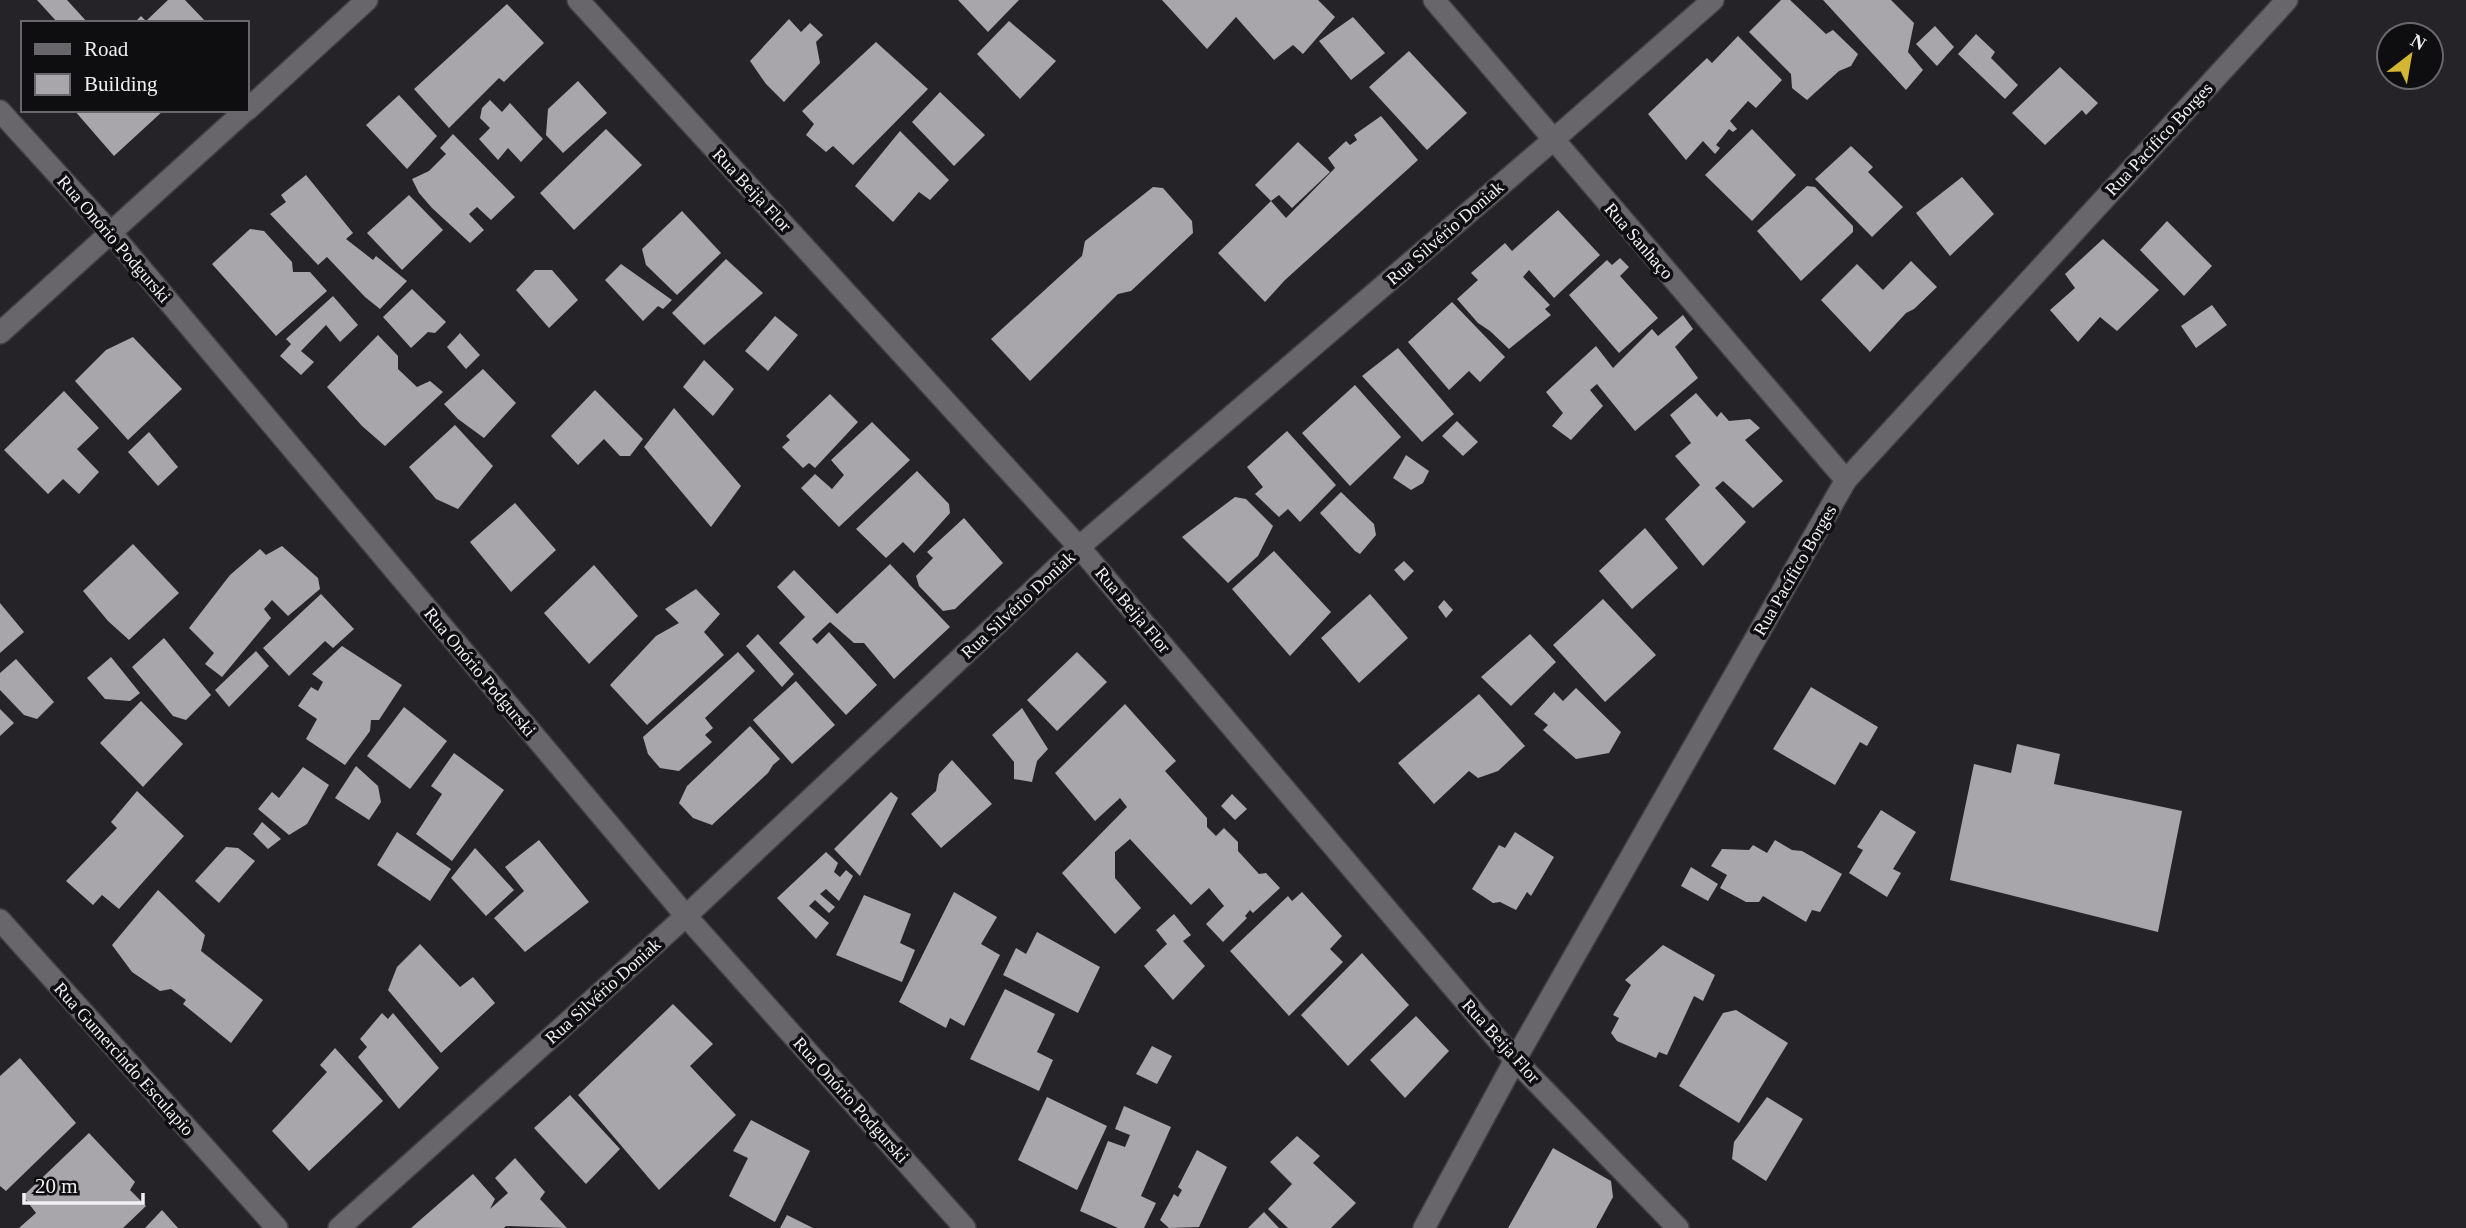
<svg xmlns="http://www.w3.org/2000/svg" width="2466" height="1228" font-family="'Times New Roman',serif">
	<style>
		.building { fill: #a8a6ab }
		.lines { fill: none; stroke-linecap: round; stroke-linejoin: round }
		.minor-casing { stroke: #403f42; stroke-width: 24 }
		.minor { stroke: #68666b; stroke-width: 21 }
		.labels { text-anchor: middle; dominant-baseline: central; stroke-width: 7; stroke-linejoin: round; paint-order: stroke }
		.street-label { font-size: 18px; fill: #f0eff2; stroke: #0e0d0f }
	</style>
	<rect width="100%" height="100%" fill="#252327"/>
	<g class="building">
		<polygon points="37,0 67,0 88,23 58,23"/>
		<polygon points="168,0 185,0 207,23 134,23 141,16 146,21"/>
		<polygon points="958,0 1019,0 988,32"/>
		<polygon points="1162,0 1318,0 1335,17 1303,54 1293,45 1274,60 1236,17 1207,49"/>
		<polygon points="1781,0 1790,0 1826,34 1833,30 1858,54 1851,66 1839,71 1807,100 1792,88 1791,74 1749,32"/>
		<polygon points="1823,0 1891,0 1914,23 1908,52 1923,70 1906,90"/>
		<polygon points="507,4 544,43 504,82 499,78 449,128 414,89"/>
		<polygon points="1353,17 1385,53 1351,80 1319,41"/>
		<polygon points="789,19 801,32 810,23 823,35 816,42 820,63 784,102 766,84 750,61"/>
		<polygon points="1009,21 1056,61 1020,99 977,54"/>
		<polygon points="1935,26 1954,47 1937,66 1916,44"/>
		<polygon points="1976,34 1995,52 1991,58 2018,85 2005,99 1958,54"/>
		<polygon points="1738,36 1782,80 1756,108 1748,101 1730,121 1737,129 1733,132 1729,129 1716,145 1720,148 1715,154 1703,141 1686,160 1648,114 1707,58 1712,63"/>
		<polygon points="876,42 928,89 853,165 833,146 826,152 806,135 814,124 802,111"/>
		<polygon points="1409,51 1467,113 1427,150 1369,87"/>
		<polygon points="2060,67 2098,103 2086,115 2082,110 2045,145 2012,113"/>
		<polygon points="578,81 607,113 563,153 546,135 548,109"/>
		<polygon points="940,92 985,135 954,166 912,122"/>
		<polygon points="399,95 437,136 407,169 366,125"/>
		<polygon points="490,100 502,112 510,103 543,139 521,162 508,148 498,160 479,139 490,128 480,118 482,108"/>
		<polygon points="74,110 164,110 114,156"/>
		<polygon points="1381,116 1418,160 1285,280 1265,302 1218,253 1271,201 1286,218 1335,168 1328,158 1346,141 1350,145 1357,140 1354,135"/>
		<polygon points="606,129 642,165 574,230 540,193"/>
		<polygon points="1752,129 1796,175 1752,221 1705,175"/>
		<polygon points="900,131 949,180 930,200 919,192 893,222 855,186"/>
		<polygon points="453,134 515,197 491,220 477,207 469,214 484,230 470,243 432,208 419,193 412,179 429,171 446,154 440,148"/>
		<polygon points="1298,142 1330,172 1292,208 1279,195 1271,201 1255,185"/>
		<polygon points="1851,146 1873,167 1868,172 1903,207 1872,237 1815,179"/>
		<polygon points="306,175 353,233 346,239 373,260 376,256 407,281 380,309 365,297 327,257 318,265 270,214 286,202 281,195"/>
		<polygon points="1962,177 1994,214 1950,256 1916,213"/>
		<polygon points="1807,186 1815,187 1853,226 1853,232 1801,281 1757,231"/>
		<polygon points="1153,187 1163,188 1192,221 1193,233 1131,291 1118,294 1030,381 991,339 1082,256 1085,241"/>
		<polygon points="409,195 443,230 402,270 367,233"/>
		<polygon points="1558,210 1600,255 1554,298 1529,270 1523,277 1550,305 1545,309 1551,315 1509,349 1490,331 1478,323 1457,299 1478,280 1471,273 1505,243 1512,251"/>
		<polygon points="682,211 721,253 677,295 646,265 642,249"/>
		<polygon points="2167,221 2212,266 2184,296 2140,250"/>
		<polygon points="250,229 264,231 292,262 293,272 310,272 327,291 276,336 212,264"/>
		<polygon points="2103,239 2159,290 2117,331 2100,317 2078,342 2050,310 2075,288 2065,274"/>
		<polygon points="1620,258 1629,267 1620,276 1658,318 1619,353 1569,295 1607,260 1612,265"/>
		<polygon points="726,259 763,293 704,345 672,313"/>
		<polygon points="1911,261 1937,287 1914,309 1906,313 1870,352 1821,300 1857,264 1883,290"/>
		<polygon points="621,264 672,300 663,309 658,306 643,321 605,280"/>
		<polygon points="535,270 552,270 578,300 549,328 516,290"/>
		<polygon points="412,289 446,322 435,333 428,332 411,348 383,317"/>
		<polygon points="333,296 358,325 340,342 326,325 301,351 314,362 301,375 280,356 291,344 286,339"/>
		<polygon points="1452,302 1505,357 1480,382 1469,371 1449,390 1408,342"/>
		<polygon points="2212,305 2227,325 2196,348 2181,326"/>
		<polygon points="1683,315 1693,329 1675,347 1698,378 1635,431 1597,384 1590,390 1603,406 1571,440 1552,426 1563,413 1546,392 1596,346 1613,368 1652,329 1658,336"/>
		<polygon points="775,316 798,335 768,371 745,351"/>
		<polygon points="460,333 480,355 466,369 447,347"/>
		<polygon points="378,335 398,356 398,369 417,387 430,381 443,392 385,446 362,426 327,387"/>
		<polygon points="133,337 182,389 128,440 75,381 106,350"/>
		<polygon points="1398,348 1454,414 1422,442 1362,376"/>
		<polygon points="704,360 734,389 713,416 683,387"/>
		<polygon points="483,369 516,403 484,438 458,419 444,404"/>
		<polygon points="1355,385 1401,437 1350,486 1302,433"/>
		<polygon points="595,390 643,439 630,456 620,456 604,439 578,465 551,436"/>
		<polygon points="64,391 99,428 77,449 99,472 79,494 63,479 48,494 4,450"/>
		<polygon points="1696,393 1717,417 1721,412 1729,421 1750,419 1760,428 1745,440 1783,481 1753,508 1723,481 1715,488 1746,522 1703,566 1665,519 1700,485 1675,456 1691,443 1670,415"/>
		<polygon points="830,394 858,422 815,468 809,463 803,468 782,447 790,440 786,436"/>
		<polygon points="674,408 741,486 711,527 644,447"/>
		<polygon points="1457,421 1478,442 1463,456 1442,436"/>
		<polygon points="872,422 910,460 839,527 801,488 815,474 832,489 844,475 831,460"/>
		<polygon points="455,425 493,466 458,509 436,499 409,467"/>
		<polygon points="1287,431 1336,485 1300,522 1288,509 1279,517 1255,494 1263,487 1247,467"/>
		<polygon points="149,432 178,467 158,486 128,452"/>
		<polygon points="1406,455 1429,471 1423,483 1411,490 1393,478"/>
		<polygon points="917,471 949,504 950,513 914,553 903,542 886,558 856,529"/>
		<polygon points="1341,492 1374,524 1376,535 1360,554 1355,551 1320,513"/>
		<polygon points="1235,497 1246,499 1273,526 1258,556 1228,583 1182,537"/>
		<polygon points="515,503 556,550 511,592 470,542"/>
		<polygon points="964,518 1003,563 955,609 943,611 919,586 916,576 933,558 927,552"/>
		<polygon points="1645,528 1678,568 1632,609 1599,571"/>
		<polygon points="133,544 179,593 129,640 108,621 83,591"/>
		<polygon points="282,546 318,578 320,589 288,616 272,600 264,609 271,618 222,677 205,664 214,653 189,628 230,575 260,549 266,555"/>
		<polygon points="1274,551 1331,612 1290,656 1232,589"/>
		<polygon points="1404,561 1414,571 1404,581 1394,570"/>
		<polygon points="890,564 950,627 894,679 864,643 854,643 830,622 812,639 817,644 829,632 877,685 846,715 779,643 805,617 777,587 794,570 837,614"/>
		<polygon points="594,565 638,616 589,664 544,613"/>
		<polygon points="696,589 720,614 704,632 724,655 647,725 610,685 656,636 679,623 665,609"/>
		<polygon points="321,594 354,629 333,648 325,641 289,676 263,648"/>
		<polygon points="1370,594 1408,638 1359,683 1321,638"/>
		<polygon points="1603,599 1656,655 1605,702 1553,645"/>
		<polygon points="1444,600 1453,610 1446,618 1438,607"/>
		<polygon points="0,603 24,632 0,653"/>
		<polygon points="758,634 794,674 782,687 746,646"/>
		<polygon points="1530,634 1556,662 1511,706 1481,677"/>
		<polygon points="164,638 211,695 186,720 173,716 132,667"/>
		<polygon points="342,646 402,685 379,720 371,720 370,731 345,765 306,739 317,719 298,706 311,687 318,691 323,682 312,674"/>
		<polygon points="256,651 269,666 229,707 215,690"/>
		<polygon points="738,652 755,671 705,718 713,728 705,735 712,742 679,771 660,768 648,754 643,737"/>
		<polygon points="1077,652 1107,682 1057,731 1027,700"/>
		<polygon points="111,657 140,693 130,701 105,699 87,678"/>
		<polygon points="16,659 54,702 37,719 24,715 0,690 0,673"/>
		<polygon points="796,681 835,725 792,764 753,720"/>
		<polygon points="1811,687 1878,727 1867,746 1860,742 1835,785 1773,749"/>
		<polygon points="1576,688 1621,732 1609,753 1576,759 1543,730 1548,725 1534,714 1554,692 1563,701"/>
		<polygon points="1479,694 1525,746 1498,771 1478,778 1469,771 1434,804 1398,763"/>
		<polygon points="141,701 183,744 143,787 100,743"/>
		<polygon points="1125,704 1176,761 1165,771 1207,818 1207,827 1216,836 1224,828 1238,842 1238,851 1259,874 1266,873 1280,888 1253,913 1250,910 1245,916 1247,918 1223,942 1206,924 1224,906 1209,888 1191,905 1130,839 1115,852 1115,878 1141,908 1115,934 1062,873 1127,807 1120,798 1095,821 1055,773"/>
		<polygon points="404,707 447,741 410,789 367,756"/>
		<polygon points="1022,708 1048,749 1037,761 1032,782 1014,779 1014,762 992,735"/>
		<polygon points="0,709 14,723 0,736"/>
		<polygon points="750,726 780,759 773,765 768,773 712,825 693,818 679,803 687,786"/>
		<polygon points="2017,744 2060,754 2054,784 2182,811 2158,932 1950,880 1974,764 2011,773"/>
		<polygon points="454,753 504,790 452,861 416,834 442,794 431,786"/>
		<polygon points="952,760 992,804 941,848 911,814 936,791 939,774"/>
		<polygon points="356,766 378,786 381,802 369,820 335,798"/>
		<polygon points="303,767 329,785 307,824 289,835 258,809 272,792 279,798"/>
		<polygon points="137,791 184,836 119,909 102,895 93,905 66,881 117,828 111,822"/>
		<polygon points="891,792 898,798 860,876 834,849"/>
		<polygon points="1232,794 1247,809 1235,820 1221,806"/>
		<polygon points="1881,810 1916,832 1893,869 1901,873 1887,897 1849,873 1863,850 1857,847"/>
		<polygon points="262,822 281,839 268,849 253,834"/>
		<polygon points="397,832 451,869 430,901 377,865"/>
		<polygon points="1515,832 1554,857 1531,896 1527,892 1516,910 1500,902 1493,903 1472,889 1499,845 1505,848"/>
		<polygon points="539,840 589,902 525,952 494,918 524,891 505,867"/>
		<polygon points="1775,840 1792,850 1802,851 1842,874 1820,912 1812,910 1806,922 1763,896 1759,902 1746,902 1720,888 1727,875 1711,866 1722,849 1749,850 1753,845 1767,853"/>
		<polygon points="226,847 238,848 255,861 219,903 195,881"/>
		<polygon points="475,848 514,890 486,916 451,878"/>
		<polygon points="826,852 838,863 834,872 840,877 846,870 853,876 839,901 826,889 820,894 835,907 829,913 815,900 809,906 829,923 816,939 777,898"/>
		<polygon points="1691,867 1718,884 1708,901 1681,886"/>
		<polygon points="158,890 205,935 201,951 263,1000 231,1043 183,1004 186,1000 171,989 160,991 132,972 112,945"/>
		<polygon points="954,892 997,917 981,944 1000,955 964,1026 950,1018 946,1028 899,1002"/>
		<polygon points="1302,892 1342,936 1330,949 1343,962 1289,1016 1230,951 1288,896 1292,901"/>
		<polygon points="864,895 911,914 900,943 915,950 902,982 836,955"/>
		<polygon points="1174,914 1191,935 1183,941 1205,966 1173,1000 1144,966 1167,944 1156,930"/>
		<polygon points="1037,932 1100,967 1078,1013 1003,975 1016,948 1026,954"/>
		<polygon points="420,944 460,987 473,977 495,1003 441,1053 388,990 397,967"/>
		<polygon points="1663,945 1715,975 1703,1001 1694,996 1667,1055 1659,1052 1656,1058 1617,1041 1611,1033 1619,1018 1613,1015 1631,985 1625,980"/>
		<polygon points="1362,953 1409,1005 1348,1066 1301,1015"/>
		<polygon points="1005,989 1055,1014 1037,1052 1053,1060 1039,1091 970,1059"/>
		<polygon points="673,1004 713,1044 690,1066 736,1115 659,1190 578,1095"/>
		<polygon points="1736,1010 1788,1043 1739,1123 1679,1086 1723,1013"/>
		<polygon points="382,1013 388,1019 393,1013 439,1068 399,1109 358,1057 367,1047 360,1039"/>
		<polygon points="1416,1016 1449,1051 1405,1098 1370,1060"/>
		<polygon points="1152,1046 1172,1056 1157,1084 1136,1074"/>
		<polygon points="335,1048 383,1101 309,1171 272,1131 327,1072 320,1065"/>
		<polygon points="20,1058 76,1123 6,1191 0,1186 0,1076"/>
		<polygon points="570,1095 620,1149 586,1184 534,1128"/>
		<polygon points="1047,1097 1107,1126 1077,1190 1018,1160"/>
		<polygon points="1767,1097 1803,1119 1766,1181 1732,1159 1734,1142"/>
		<polygon points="1124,1106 1171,1127 1141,1196 1156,1203 1144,1228 1118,1228 1080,1211 1108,1141 1125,1147 1130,1135 1115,1129"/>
		<polygon points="751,1120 810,1151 775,1222 729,1196 748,1158 733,1151"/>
		<polygon points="89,1133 135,1182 130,1190 146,1206 123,1228 19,1228 36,1213 23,1196"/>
		<polygon points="1297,1136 1320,1156 1313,1163 1356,1203 1331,1228 1288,1228 1268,1209 1292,1184 1270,1162"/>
		<polygon points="1553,1148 1611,1181 1613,1197 1596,1228 1508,1228"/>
		<polygon points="1197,1150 1227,1167 1199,1227 1169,1228 1160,1220 1174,1194 1178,1197 1182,1190 1178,1187"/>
		<polygon points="515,1158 545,1192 540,1199 567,1228 506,1226 504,1228 411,1228 473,1174 495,1199 490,1209 508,1193 495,1178"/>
		<polygon points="162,1210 178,1228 145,1228"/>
		<polygon points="1264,1212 1279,1228 1248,1228"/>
		<polygon points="787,1215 813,1228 780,1228"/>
	</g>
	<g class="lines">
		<g class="minor-casing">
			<g id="minor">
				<polyline points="578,0 1079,547 1515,1060 1678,1228"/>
				<polyline points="1434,0 1846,480"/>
				<polyline points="247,110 367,0"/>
				<polyline points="0,111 111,233 686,916 965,1228"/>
				<polyline points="0,333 246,110"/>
				<polyline points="0,920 277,1228"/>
				<polyline points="339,1228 686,916 1079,547 1552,141 1713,0"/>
				<polyline points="1424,1228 1515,1060 1846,480 2287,0"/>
			</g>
		</g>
		<use href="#minor" class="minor"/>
	</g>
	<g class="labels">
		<g class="street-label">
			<text transform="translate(2159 139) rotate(-47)">Rua Pacífico Borges</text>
			<text transform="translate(752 190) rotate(47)">Rua Beija Flor</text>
			<text transform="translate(1445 233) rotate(-41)">Rua Silvério Doniak</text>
			<text transform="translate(114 239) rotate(49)">Rua Onório Podgurski</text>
			<text transform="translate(1639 241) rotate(49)">Rua Sanhaço</text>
			<text transform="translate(1795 570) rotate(-60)">Rua Pacífico Borges</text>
			<text transform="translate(1018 605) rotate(-43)">Rua Silvério Doniak</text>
			<text transform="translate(1133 610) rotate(50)">Rua Beija Flor</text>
			<text transform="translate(480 672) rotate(50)">Rua Onório Podgurski</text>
			<text transform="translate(603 991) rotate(-42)">Rua Silvério Doniak</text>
			<text transform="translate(1501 1041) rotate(48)">Rua Beija Flor</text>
			<text transform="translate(124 1059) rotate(48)">Rua Gumercindo Esculapio</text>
			<text transform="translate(851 1100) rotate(48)">Rua Onório Podgurski</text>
		</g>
	</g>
	<rect x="21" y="21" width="228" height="91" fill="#0e0d0f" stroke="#68676a" stroke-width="2"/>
	<rect x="35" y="44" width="35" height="10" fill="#68666b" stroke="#68676a" stroke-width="2"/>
	<text x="84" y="56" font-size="21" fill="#f0eff2">Road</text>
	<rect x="35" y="74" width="35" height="21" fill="#a8a6ab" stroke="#68676a" stroke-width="2"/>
	<text x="84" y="91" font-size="21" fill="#f0eff2">Building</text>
	<g transform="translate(2410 56) rotate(31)"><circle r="33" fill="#0e0d0f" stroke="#68676a" stroke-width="2"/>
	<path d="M0-5L12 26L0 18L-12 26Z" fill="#d4b635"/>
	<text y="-10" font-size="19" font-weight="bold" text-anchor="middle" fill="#f0eff2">N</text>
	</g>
	<path d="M24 1193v10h119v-10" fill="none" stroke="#f0eff2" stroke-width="3.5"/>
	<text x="35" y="1193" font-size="21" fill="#f0eff2" stroke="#0e0d0f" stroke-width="5" paint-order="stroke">20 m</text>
</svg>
